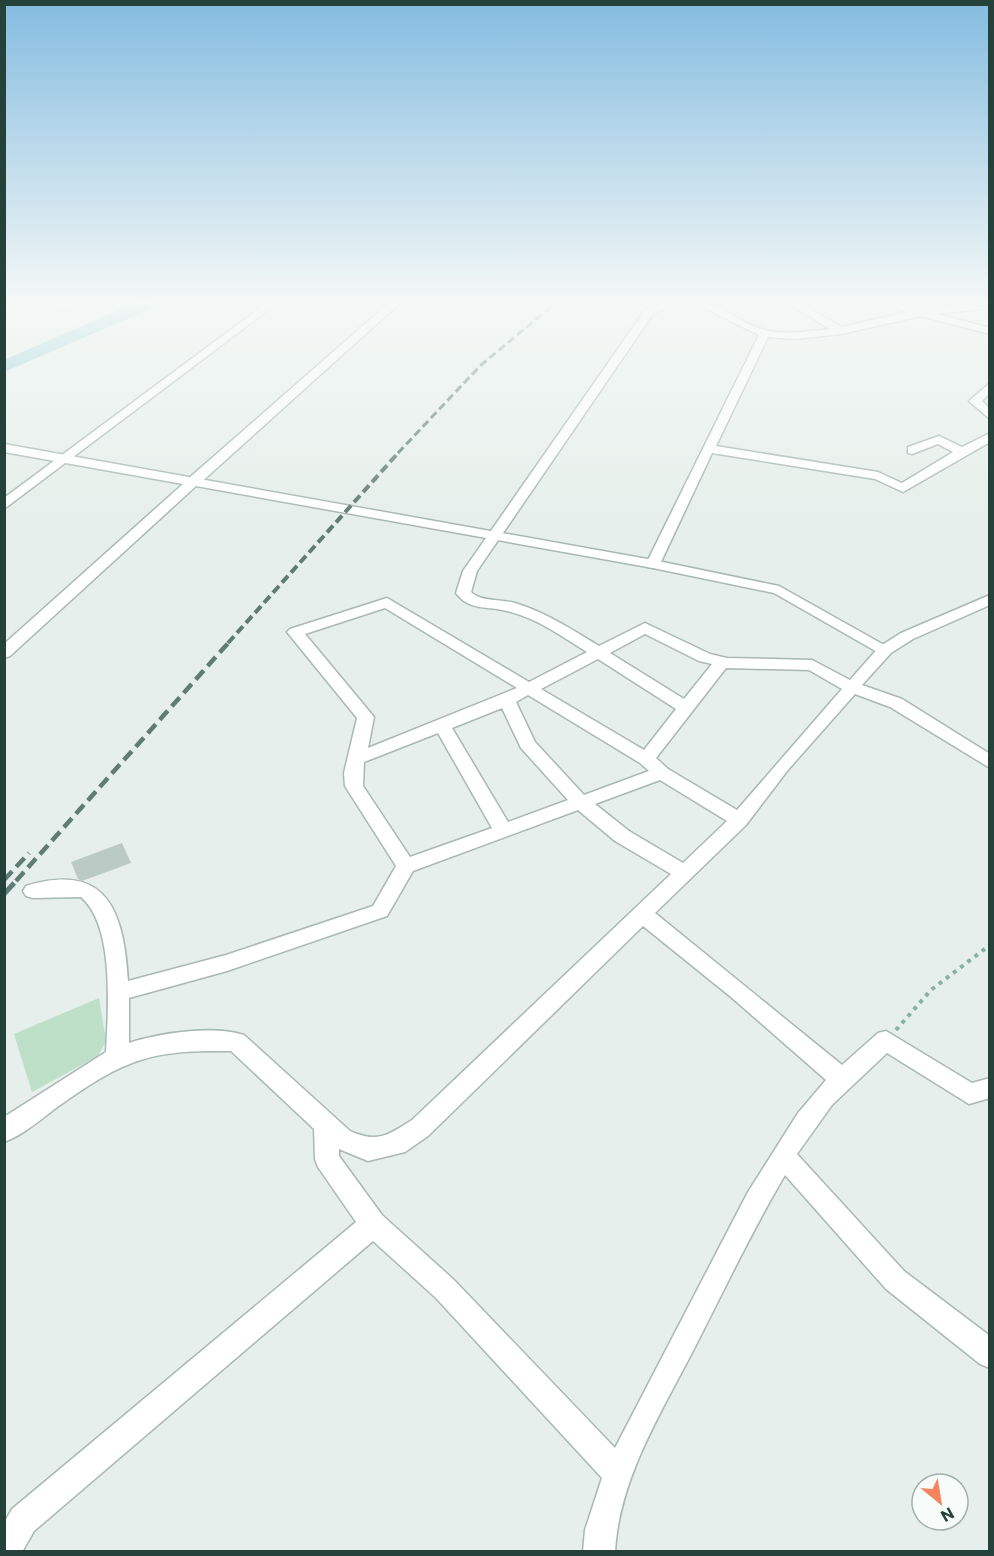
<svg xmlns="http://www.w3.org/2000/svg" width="994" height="1556" font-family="Commissioner,sans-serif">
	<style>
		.green { fill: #bfe0c8 }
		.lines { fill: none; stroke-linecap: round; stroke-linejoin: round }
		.river { fill: #8ec9d4; fill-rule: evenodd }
		.building { fill: #bbcac4 }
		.minor-casing { stroke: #a8b8b2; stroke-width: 3 }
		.tertiary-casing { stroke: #a8b8b2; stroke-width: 3 }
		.path { stroke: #86b3a5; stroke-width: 4; stroke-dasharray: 4 5; stroke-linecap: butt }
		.minor { fill: #fff; fill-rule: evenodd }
		.tertiary { fill: #fff; fill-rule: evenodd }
		.rail-far3 { stroke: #5f7d75; stroke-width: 3; stroke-dasharray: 8 4; stroke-linecap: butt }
		.rail-far2 { stroke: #5f7d75; stroke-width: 4; stroke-dasharray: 9 4.5; stroke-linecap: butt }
		.rail-far1 { stroke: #5f7d75; stroke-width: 4.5; stroke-dasharray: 12 6; stroke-linecap: butt }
		.rail { stroke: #5f7d75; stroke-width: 5; stroke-dasharray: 15 8; stroke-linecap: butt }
	</style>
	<rect width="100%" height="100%" fill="#e6efeb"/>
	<g class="green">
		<polygon points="22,302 83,302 74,311 66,313"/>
		<polygon points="99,998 106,1041 98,1056 32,1092 14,1034"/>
	</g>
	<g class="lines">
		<polygon class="river" points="137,302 159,302 157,306 4,372 4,360"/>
	</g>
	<polygon class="building" points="122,843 131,863 82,881 78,879 71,862"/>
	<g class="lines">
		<g class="minor-casing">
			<g id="minor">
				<polygon points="268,302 279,302 4,509 4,498"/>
				<polygon points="390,302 401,302 198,485 188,485 188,479"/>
				<path d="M665,302H678L653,314L477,571L471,592C481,602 501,599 515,603C547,613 571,629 599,646L645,623L710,654L727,658L812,660L850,680L879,647L901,633L990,595V605L913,639L891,653L862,685L902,699L990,754V768L890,707L855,694L787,771L746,825L655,913L842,1065L878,1033L886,1031L972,1083L990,1078V1098L969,1104L887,1053L832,1105L797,1154L904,1271L990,1336V1368L980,1364L886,1289L785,1175C753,1229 726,1286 698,1341C665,1407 619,1476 615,1552H583L585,1530L602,1478L436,1298L373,1241L34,1531L22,1552H4V1523L12,1509L356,1222L318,1167L315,1159L314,1129L231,1051C152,1050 127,1058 63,1103C44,1116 26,1134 4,1142V1117L106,1052C108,1010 115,926 81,897L33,898L26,896L23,891L26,886C108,861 124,913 128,981L226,955L373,906L396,866L345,786L344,773L357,718L287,632L290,629L387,598L529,682L587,652C561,636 537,618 507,611C488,606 469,611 456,593L463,571L645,310ZM385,608L517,688L368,748L374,717L305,634ZM645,634L699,661L712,664L684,699L610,653ZM598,659L676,709L644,750L541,689ZM726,668L809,670L842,689L737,810L668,769L656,758ZM528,695L640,763L649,771L584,795L535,742L516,702ZM502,708L521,748L568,800L508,822L452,728ZM438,733L492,828L410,857L363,786L364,762ZM660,780L727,821L683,863L629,831L595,804ZM578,810L615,841L671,874L412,1120C387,1136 377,1143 350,1131L244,1035C214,1025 158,1033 129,1043V998L227,971L387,916L413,871ZM643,926L731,997L826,1080L798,1113L748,1192L615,1448L454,1280L382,1215L339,1156V1149L368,1161L405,1152L428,1136Z"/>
				<path d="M692,302C721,301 742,326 769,331C789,335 810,331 830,329L786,302H798L842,327L908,312L877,302H893L921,309L990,302V308L937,314L990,328V334L921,316L841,334L795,339L768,337L716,446L878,472L902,483L953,452L938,444L912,454L908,453V447L939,436L962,447L990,433V442L903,492L875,479L712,453L660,564L653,568L648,567L646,564L759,335Z"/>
				<polygon points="990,383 990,393 982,401 990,409 990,419 969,401"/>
			</g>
		</g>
		<g class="tertiary-casing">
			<polygon id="tertiary" points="4,444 653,560 779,586 893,650 885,655 879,653 774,593 653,568 196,486 10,656 4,658 4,644 183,484 4,452"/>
		</g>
		<polyline class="path" points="896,1030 931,990 990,945"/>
		<use href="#minor" class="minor"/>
		<use href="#tertiary" class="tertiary"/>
		<polyline class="rail-far3" points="398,453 481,365 557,302"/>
		<polyline class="rail-far2" points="228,643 399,452"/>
		<g class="rail-far1">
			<polyline points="4,880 29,853"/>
			<polyline points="16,881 230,641"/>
		</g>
		<polyline class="rail" points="4,894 17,880"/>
	</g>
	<linearGradient id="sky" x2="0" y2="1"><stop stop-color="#84bce0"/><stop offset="0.58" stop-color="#f4f8f6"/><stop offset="1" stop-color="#f4f8f6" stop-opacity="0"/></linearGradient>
	<rect width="994" height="520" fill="url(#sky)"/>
	<rect width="994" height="1556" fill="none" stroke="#24423a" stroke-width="12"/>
	<g transform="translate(940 1502) rotate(150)"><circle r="28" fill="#f7fbf9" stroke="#a3b1ad" stroke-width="1.5"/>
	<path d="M0-4.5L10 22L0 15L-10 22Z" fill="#f4845f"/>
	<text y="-9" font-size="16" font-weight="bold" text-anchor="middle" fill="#24423a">N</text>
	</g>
</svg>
